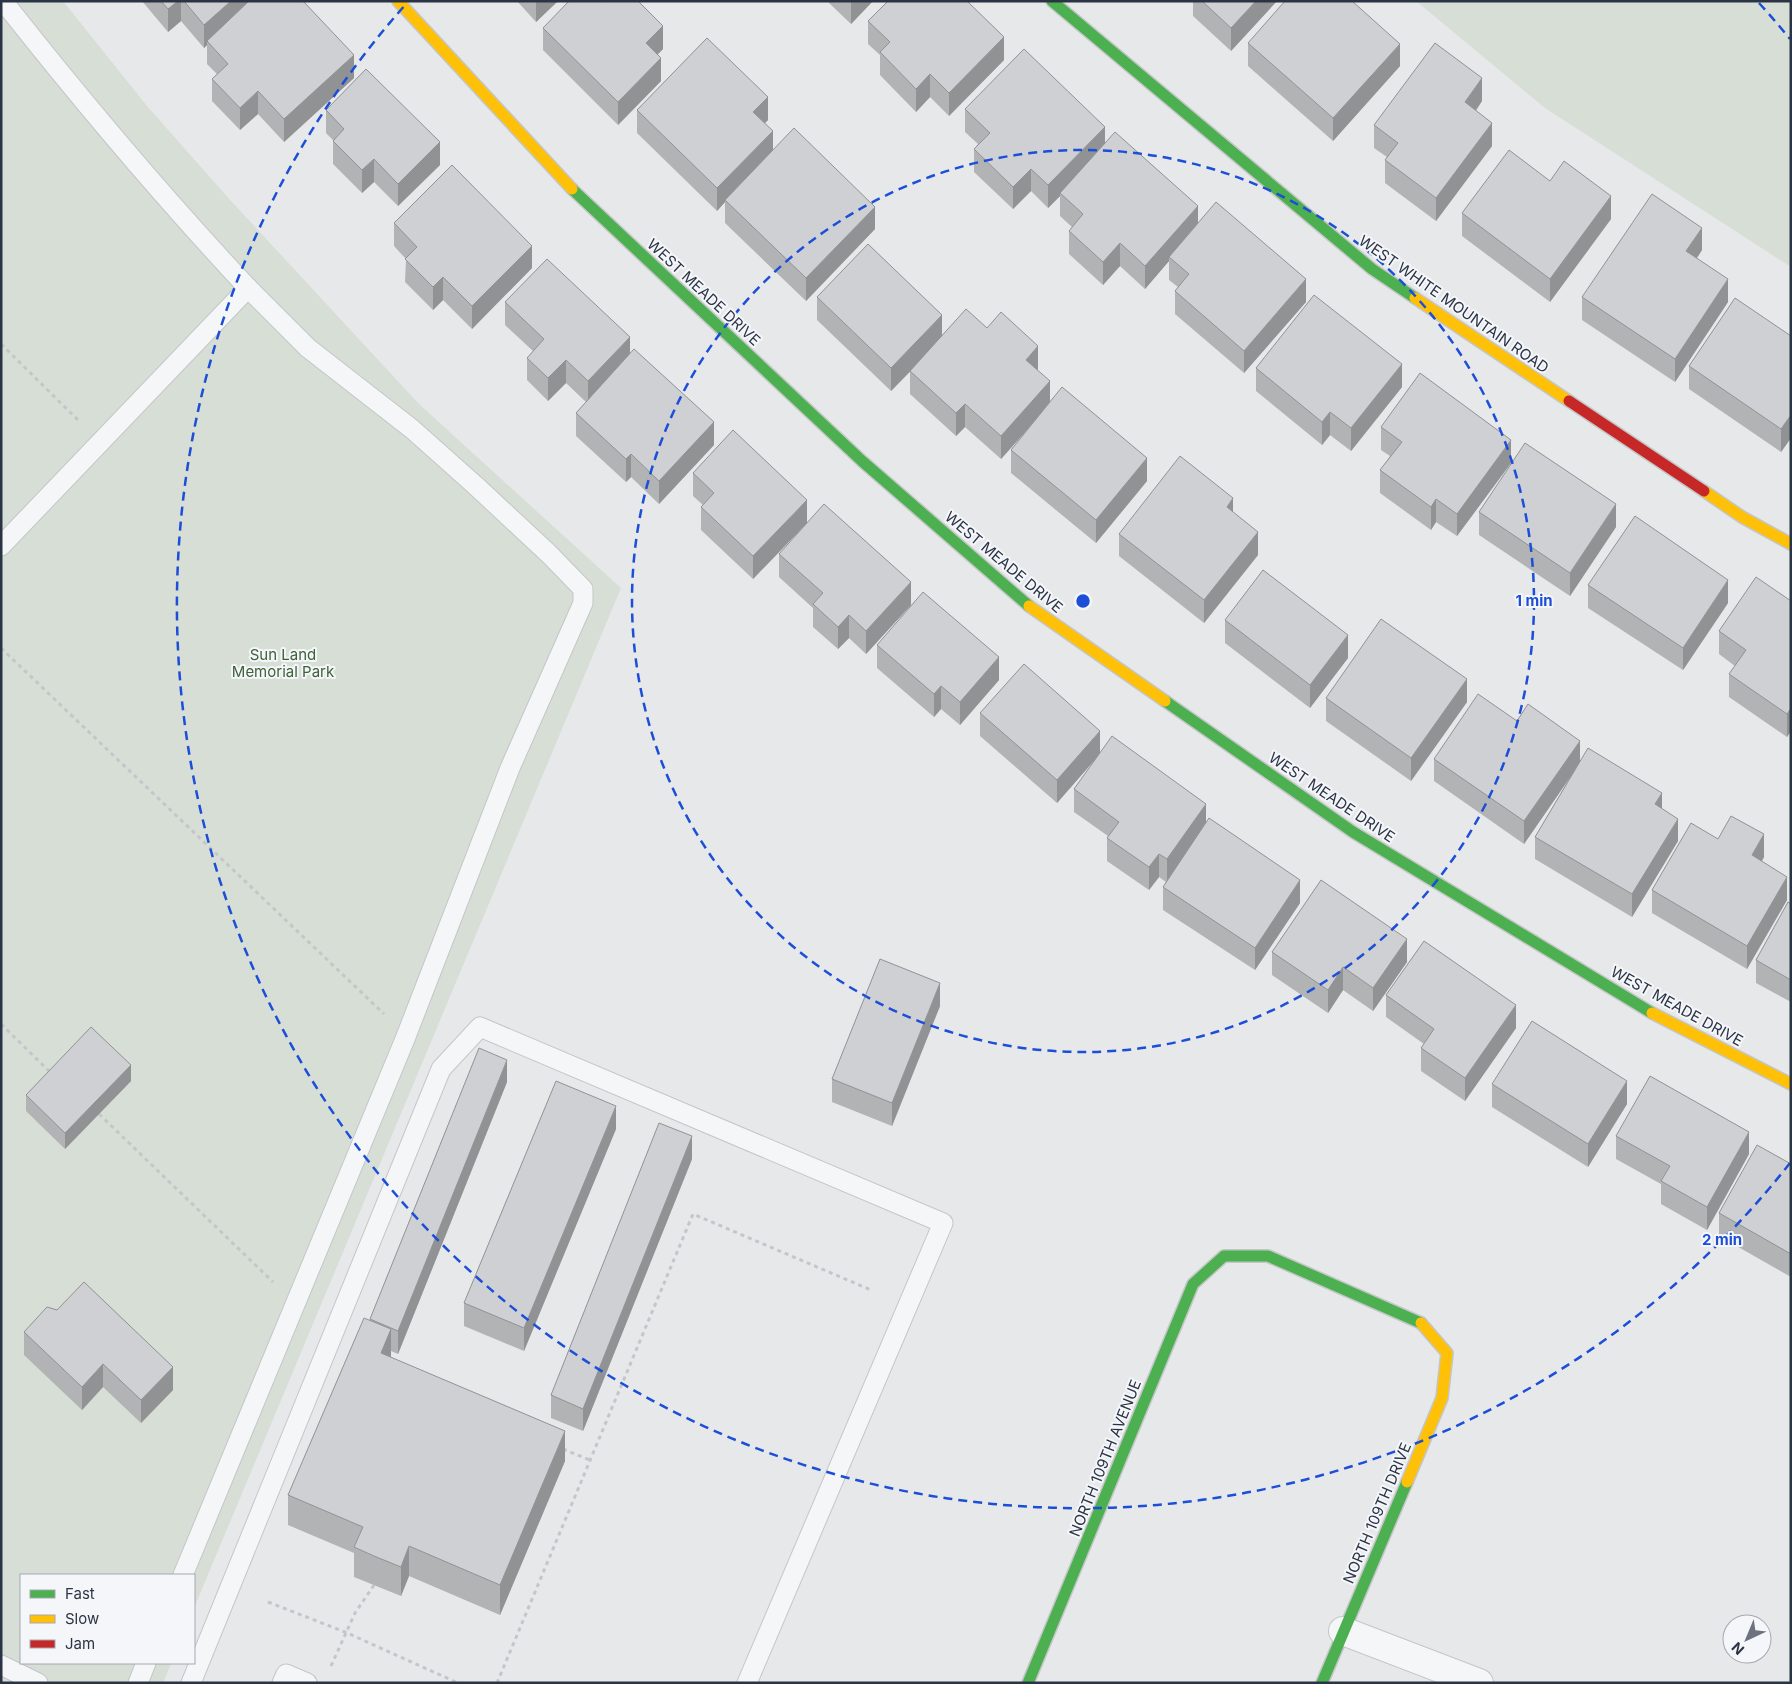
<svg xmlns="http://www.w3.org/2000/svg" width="1792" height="1684" font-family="Inter,sans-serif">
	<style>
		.green { fill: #d6ded6 }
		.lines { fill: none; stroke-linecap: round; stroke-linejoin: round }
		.lane-casing { stroke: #c4c6c8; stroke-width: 21 }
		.street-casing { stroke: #c4c6c8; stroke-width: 30 }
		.fast-casing { stroke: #c4c6c8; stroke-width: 14 }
		.slow-casing { stroke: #c4c6c8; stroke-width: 14 }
		.jam-casing { stroke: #c4c6c8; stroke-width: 14 }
		.path { stroke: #c5c6ca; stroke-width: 3; stroke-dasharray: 4 4; stroke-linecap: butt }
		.lane { stroke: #f5f6f7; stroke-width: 19 }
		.street { stroke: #f5f6f7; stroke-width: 28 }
		.fast { stroke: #4caf50; stroke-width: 11 }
		.slow { stroke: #ffc107; stroke-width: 11 }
		.jam { stroke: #c62828; stroke-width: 11 }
		.wall { fill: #b1b3b5 }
		.shaded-wall { fill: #909294 }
		.building { fill: #ced0d3; stroke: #909294 }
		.ring { fill: none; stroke: #1d4ed8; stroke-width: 2.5; stroke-dasharray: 9 6 }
		.labels { text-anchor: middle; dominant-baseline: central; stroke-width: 4; stroke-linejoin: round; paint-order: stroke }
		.street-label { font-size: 15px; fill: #2b3445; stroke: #f4f6f9 }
		.park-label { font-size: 15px; fill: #3f6138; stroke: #f4f6f9 }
		.centre { fill: #1d4ed8; stroke: #f4f6f9; stroke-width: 2.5 }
		.ring-label { font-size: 15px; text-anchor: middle; font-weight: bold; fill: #1d4ed8; stroke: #f4f6f9; stroke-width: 4; stroke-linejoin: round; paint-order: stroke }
	</style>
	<rect width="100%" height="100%" fill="#e6e8ea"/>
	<g class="green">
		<polygon points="1,1 63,1 147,106 231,201 419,404 621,588 194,1608 194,1575 21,1575 21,1663 171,1663 163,1683 1,1683"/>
		<polygon points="1416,1 1791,1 1791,267 1545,108"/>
	</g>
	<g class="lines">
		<g class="lane-casing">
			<g id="lane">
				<path d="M1,546L248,288C162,196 81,100 3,1"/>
				<polyline points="183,1575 405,1039 510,768 583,603 583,589 549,554 476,486 412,429 308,348 248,288"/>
				<polyline points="1,1665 38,1683"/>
				<polyline points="138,1683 146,1663"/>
				<polyline points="191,1683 441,1069 480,1027 943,1223 747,1683"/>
				<polyline points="282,1683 286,1674 307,1683"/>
			</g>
		</g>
		<g class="street-casing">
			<polyline id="street" points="1343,1631 1479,1683"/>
		</g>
		<g class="fast-casing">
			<g id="fast">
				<polyline points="1052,1 1372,269 1415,298"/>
				<polyline points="572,189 862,461 1029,606"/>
				<polyline points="1165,701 1353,832 1652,1013"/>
				<polyline points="1028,1683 1193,1284 1224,1256 1268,1256 1421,1323"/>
				<polyline points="1322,1683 1407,1482"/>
			</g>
		</g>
		<g class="slow-casing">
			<g id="slow">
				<polyline points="398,1 572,189"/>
				<polyline points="1415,298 1569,401"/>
				<polyline points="1704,491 1742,517 1791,544"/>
				<polyline points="1029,606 1165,701"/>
				<polyline points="1652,1013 1791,1084"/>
				<polyline points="1407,1482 1442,1398 1447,1353 1421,1323"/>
			</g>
		</g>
		<g class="jam-casing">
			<polyline id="jam" points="1569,401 1704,491"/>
		</g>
		<g class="path">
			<polyline points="1,344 79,421"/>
			<polyline points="1,648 384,1014"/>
			<polyline points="1,1024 51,1073"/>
			<polyline points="99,1114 273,1282"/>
			<polyline points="563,1449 590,1460"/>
			<polyline points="268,1602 345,1632 458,1683"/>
			<polyline points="331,1666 355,1613 374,1585"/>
			<polyline points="497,1683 693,1214 871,1290"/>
		</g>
		<use href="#lane" class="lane"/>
		<use href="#street" class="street"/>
		<use href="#fast" class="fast"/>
		<use href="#slow" class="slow"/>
		<use href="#jam" class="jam"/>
	</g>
	<g class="wall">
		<polygon points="142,1 303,1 354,78 284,142 258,114 240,130 212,101 212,79 217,74 207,64 207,45 204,48 181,21 168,32"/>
		<polygon points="517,1 558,1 536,22"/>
		<polygon points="827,1 873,1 851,24"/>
		<polygon points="1193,1 1277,1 1231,51 1193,16"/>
		<polygon points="868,21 1004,60 949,116 930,97 916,112 880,75 880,55 868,44"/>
		<polygon points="543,28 663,49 658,54 661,81 618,125 543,50"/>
		<polygon points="1248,43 1400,66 1333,141 1248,66"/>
		<polygon points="1482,101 1476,111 1492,146 1436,221 1385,183 1385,160 1387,157 1374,148 1374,125"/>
		<polygon points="965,109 1105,143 1198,223 1306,302 1244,373 1175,314 1175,291 1178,287 1169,280 1169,261 1145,289 1120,266 1103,285 1069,254 1069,231 1072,227 1060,216 1060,196 1048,208 1031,191 1013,209 974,172 974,149 978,144 965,132"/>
		<polygon points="326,110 440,165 398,206 374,182 362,193 333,164 333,140 326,133"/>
		<polygon points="637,110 768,120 765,123 773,151 875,229 806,301 725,223 725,202 717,211 637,133"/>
		<polygon points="1550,181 1611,219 1550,302 1462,236 1462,213"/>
		<polygon points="394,223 532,268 472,329 443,300 433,310 405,282 406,259 394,246"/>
		<polygon points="1702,250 1697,258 1728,302 1675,382 1582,320 1582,297"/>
		<polygon points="817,297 942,335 987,328 1038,369 1037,370 1050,402 1147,481 1096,543 1011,473 1011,450 1028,429 1001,459 965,427 956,436 910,394 910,372 891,391 817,320"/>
		<polygon points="505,302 630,354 714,445 659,504 631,477 626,482 576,436 576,413 586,402 566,383 548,401 527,380 527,358 533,351 505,325"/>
		<polygon points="1791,336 1791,438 1781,452 1689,389 1689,366"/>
		<polygon points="1256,368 1402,387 1351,451 1330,435 1322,445 1256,391"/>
		<polygon points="1381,427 1511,463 1457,536 1436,522 1431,530 1380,493 1380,470 1390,456 1381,450"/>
		<polygon points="1791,440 1791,465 1790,464 1790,441"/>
		<polygon points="693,473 807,523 753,579 701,530 701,507 703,505 693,496"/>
		<polygon points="1233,512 1258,555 1204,623 1119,556 1119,534"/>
		<polygon points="1479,512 1616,527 1570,596 1479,535"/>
		<polygon points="779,554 911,605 866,654 849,638 838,649 813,627 813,608 779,577"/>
		<polygon points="1588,585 1728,603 1683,670 1588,608"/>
		<polygon points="1791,601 1791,731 1787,737 1729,697 1729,674 1735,666 1719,654 1719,631"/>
		<polygon points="1225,620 1348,658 1310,708 1225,643"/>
		<polygon points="877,645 999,680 960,725 941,709 934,717 877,668"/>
		<polygon points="1326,698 1467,702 1411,781 1326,721"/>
		<polygon points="980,713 1100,753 1206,822 1300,903 1255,970 1163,910 1163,887 1166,882 1159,877 1149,890 1107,861 1107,838 1108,836 1074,812 1074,789 1098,756 1057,803 980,736"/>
		<polygon points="1517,721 1580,761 1662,809 1678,841 1632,917 1535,859 1535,837 1571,776 1524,844 1434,781 1434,759"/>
		<polygon points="1718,839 1764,857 1762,861 1787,900 1747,969 1652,913 1652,890"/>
		<polygon points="1791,904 1791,1002 1756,983 1756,960"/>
		<polygon points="1272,952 1407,962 1373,1011 1343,990 1328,1013 1272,975"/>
		<polygon points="1386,995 1516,1028 1465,1101 1421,1071 1421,1048 1424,1044 1386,1017"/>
		<polygon points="940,1006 892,1126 832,1102 832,1079"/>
		<polygon points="131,1081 65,1149 26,1111 26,1095"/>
		<polygon points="507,1082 398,1354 391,1351 391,1357 565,1461 500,1615 409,1576 401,1596 354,1577 354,1553 288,1525 288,1495 370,1319"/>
		<polygon points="1492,1084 1627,1104 1588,1167 1492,1107"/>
		<polygon points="616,1129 524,1351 464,1326 464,1303"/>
		<polygon points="1616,1136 1749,1154 1707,1230 1661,1204 1661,1184 1616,1159"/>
		<polygon points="692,1159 583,1431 551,1418 551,1395"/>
		<polygon points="1791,1164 1791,1277 1719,1236 1719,1213"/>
		<polygon points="24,1332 173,1390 141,1423 103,1387 82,1410 24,1355"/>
	</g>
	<g class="shaded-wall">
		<polygon points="178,1 181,1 181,21 168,32 168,9"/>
		<polygon points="231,1 258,1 207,41 207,45 204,48 204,25"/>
		<polygon points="536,1 558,1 536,22"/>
		<polygon points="851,1 873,1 851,24"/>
		<polygon points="1256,1 1277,1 1231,51 1231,28"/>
		<polygon points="663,26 663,49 646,66 646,43"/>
		<polygon points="1004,37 1004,60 949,116 949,93"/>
		<polygon points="1400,44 1400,66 1333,141 1333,118"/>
		<polygon points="354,55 354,78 284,142 284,119"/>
		<polygon points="661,58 661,81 618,125 618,102"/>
		<polygon points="930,74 930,97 916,112 916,89"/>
		<polygon points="1482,78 1482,101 1465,125 1465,102"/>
		<polygon points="258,91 258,114 240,130 240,108"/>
		<polygon points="768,97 768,120 753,135 753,112"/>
		<polygon points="1492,123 1492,146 1436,221 1436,198"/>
		<polygon points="1105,127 1105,150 1060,193 1060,196 1048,208 1048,185"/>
		<polygon points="773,131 773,154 725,200 725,202 717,211 717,188"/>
		<polygon points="440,142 440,165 398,206 398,184"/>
		<polygon points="374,159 374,182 362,193 362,170"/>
		<polygon points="1031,169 1031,191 1013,209 1013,187"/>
		<polygon points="1611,196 1611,219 1550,302 1550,279"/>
		<polygon points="1198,206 1198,229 1169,257 1169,261 1145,289 1145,266"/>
		<polygon points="875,207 875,229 806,301 806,278"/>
		<polygon points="1702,228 1702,250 1686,274 1686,251"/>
		<polygon points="1120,243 1120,266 1103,285 1103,262"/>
		<polygon points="532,246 532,268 472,329 472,306"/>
		<polygon points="443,277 443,300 433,310 433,287"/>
		<polygon points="1306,279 1306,302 1244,373 1244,351"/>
		<polygon points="1728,279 1728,302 1675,382 1675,359"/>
		<polygon points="942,315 942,338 891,391 891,368"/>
		<polygon points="630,337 630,360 588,404 588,381"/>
		<polygon points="1038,346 1038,369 1026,383 1026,360"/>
		<polygon points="566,360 566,383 548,401 548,378"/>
		<polygon points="1402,364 1402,387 1351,451 1351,428"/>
		<polygon points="1050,381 1050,404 1001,459 1001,436"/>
		<polygon points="965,404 965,427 956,436 956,413"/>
		<polygon points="1330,412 1330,435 1322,445 1322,422"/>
		<polygon points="1791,415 1791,438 1781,452 1781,429"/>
		<polygon points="714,422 714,445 659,504 659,481"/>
		<polygon points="1511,440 1511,463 1457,536 1457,514"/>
		<polygon points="631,454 631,477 626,482 626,459"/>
		<polygon points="1147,458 1147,481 1096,543 1096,520"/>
		<polygon points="1233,498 1233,521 1227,507"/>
		<polygon points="1436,499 1436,522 1431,530 1431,507"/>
		<polygon points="807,500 807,523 753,579 753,556"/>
		<polygon points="1616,504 1616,527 1570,596 1570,573"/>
		<polygon points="1258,532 1258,555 1204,623 1204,600"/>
		<polygon points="1728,580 1728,603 1683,670 1683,648"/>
		<polygon points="911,582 911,605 866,654 866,631"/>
		<polygon points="849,615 849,638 838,649 838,627"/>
		<polygon points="1348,635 1348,658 1310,708 1310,685"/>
		<polygon points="999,657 999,680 960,725 960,702"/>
		<polygon points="1467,679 1467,702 1411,781 1411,758"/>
		<polygon points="941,686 941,709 934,717 934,694"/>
		<polygon points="1791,708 1791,731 1787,737 1787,714"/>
		<polygon points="1100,731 1100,754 1057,803 1057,780"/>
		<polygon points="1580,741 1580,763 1524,844 1524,821"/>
		<polygon points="1662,793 1662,816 1655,804"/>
		<polygon points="1206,804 1206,827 1167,882 1167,859"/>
		<polygon points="1678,819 1678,841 1632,917 1632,894"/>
		<polygon points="1764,834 1764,857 1752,878 1752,855"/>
		<polygon points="1159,854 1159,877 1149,890 1149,867"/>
		<polygon points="1787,877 1787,900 1747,969 1747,946"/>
		<polygon points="1300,880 1300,903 1255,970 1255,948"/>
		<polygon points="1407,939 1407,962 1373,1011 1373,988"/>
		<polygon points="1343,967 1343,990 1328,1013 1328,990"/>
		<polygon points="940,983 940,1006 892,1126 892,1103"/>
		<polygon points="1516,1005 1516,1028 1465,1101 1465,1078"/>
		<polygon points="507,1060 507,1082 398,1354 398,1331"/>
		<polygon points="131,1065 131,1081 65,1149 65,1133"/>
		<polygon points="1627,1081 1627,1104 1588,1167 1588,1144"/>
		<polygon points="616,1106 616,1129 524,1351 524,1328"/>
		<polygon points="1749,1132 1749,1154 1707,1230 1707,1207"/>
		<polygon points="692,1136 692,1159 583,1431 583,1409"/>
		<polygon points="391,1329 391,1359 381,1353"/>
		<polygon points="103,1364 103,1387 82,1410 82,1387"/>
		<polygon points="173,1367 173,1390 141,1423 141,1400"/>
		<polygon points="565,1431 565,1461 500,1615 500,1585"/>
		<polygon points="409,1546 409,1576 401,1596 401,1567"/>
	</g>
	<g class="building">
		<polygon points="161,1 178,1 168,9"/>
		<polygon points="184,1 231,1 204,25"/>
		<polygon points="249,1 303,1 354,55 284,119 258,91 240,108 212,79 228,64 207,41"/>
		<polygon points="569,1 606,1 607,2 609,1 638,1 663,26 646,43 661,58 618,102 543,28"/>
		<polygon points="888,1 967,1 1004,37 949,93 930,74 916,89 880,52 890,42 868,21"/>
		<polygon points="1202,1 1256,1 1231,28"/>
		<polygon points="1285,1 1352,1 1400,44 1333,118 1248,43"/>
		<polygon points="707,38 768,97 753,112 773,131 717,188 637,110"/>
		<polygon points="1435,43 1482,78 1465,102 1492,123 1436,198 1385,160 1398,143 1374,125"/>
		<polygon points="1024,49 1105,127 1048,185 1031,169 1013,187 974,149 990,133 965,109"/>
		<polygon points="366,69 440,142 398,184 374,159 362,170 333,141 344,129 326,110"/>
		<polygon points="794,128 875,207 806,278 725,200"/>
		<polygon points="1115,132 1198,206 1145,266 1120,243 1103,262 1069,231 1083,214 1060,193"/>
		<polygon points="1509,150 1550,181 1564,161 1611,196 1550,279 1462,213"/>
		<polygon points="452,165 532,246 472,306 443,277 433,287 405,259 417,247 394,223"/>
		<polygon points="1652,194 1702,228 1686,251 1728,279 1675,359 1582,297"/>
		<polygon points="1216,202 1306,279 1244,351 1175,291 1189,274 1169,257"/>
		<polygon points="868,244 942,315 891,368 817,297"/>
		<polygon points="547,259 630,337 588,381 566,360 548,378 527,358 544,339 505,302"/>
		<polygon points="1314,295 1402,364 1351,428 1330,412 1322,422 1256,368"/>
		<polygon points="1735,298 1791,336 1791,415 1781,429 1689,366"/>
		<polygon points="966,309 987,328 1001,312 1038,346 1026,360 1050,381 1001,436 965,404 956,413 910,371"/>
		<polygon points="634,349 714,422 659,481 631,454 626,459 576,413"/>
		<polygon points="1420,373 1511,440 1457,514 1436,499 1431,507 1380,470 1402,442 1381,427"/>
		<polygon points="1062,387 1147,458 1096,520 1011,450"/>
		<polygon points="733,430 807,500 753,556 701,507 714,493 693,473"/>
		<polygon points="1525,443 1616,504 1570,573 1479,512"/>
		<polygon points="1180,456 1233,498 1227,507 1258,532 1204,600 1119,534"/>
		<polygon points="824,504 911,582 866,631 849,615 838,627 813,604 823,593 779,554"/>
		<polygon points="1635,516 1728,580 1683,648 1588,585"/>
		<polygon points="1263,570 1348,635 1310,685 1225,620"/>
		<polygon points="1756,577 1791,601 1791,708 1787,714 1729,674 1746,650 1719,631"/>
		<polygon points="923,592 999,657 960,702 941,686 934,694 877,645"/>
		<polygon points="1381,619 1467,679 1411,758 1326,698"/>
		<polygon points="1024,664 1100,731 1057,780 980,713"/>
		<polygon points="1478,694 1517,721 1528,704 1580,741 1524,821 1434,759"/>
		<polygon points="1112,736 1206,804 1167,859 1159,854 1149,867 1107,838 1119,822 1074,789"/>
		<polygon points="1588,748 1662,793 1655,804 1678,819 1632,894 1535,837"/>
		<polygon points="1731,816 1764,834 1752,855 1787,877 1747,946 1652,890 1691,823 1718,839"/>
		<polygon points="1209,818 1300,880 1255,948 1163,887"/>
		<polygon points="1321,880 1407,939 1373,988 1343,967 1328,990 1272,952"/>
		<polygon points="1788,902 1791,904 1791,980 1756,960"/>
		<polygon points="1424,941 1516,1005 1465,1078 1421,1048 1434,1029 1386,995"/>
		<polygon points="880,959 940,983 892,1103 832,1079"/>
		<polygon points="1532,1021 1627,1081 1588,1144 1492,1084"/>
		<polygon points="91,1027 131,1065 65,1133 26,1095"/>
		<polygon points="479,1048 507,1060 398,1331 370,1319"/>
		<polygon points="1650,1076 1749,1132 1707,1207 1661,1181 1670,1166 1616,1136"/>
		<polygon points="556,1081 616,1106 524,1328 464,1303"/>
		<polygon points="659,1123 692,1136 583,1409 551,1395"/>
		<polygon points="1757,1145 1791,1164 1791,1254 1719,1213"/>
		<polygon points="84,1282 173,1367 141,1400 103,1364 82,1387 24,1332 47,1307 57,1310"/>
		<polygon points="364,1318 391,1329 381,1353 565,1431 500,1585 409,1546 401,1567 374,1556 354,1547 363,1527 288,1495"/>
	</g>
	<g class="ring">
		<circle cx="1083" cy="601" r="451"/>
		<path d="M1790 1163A903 903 0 1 1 407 3M1759 3A903 903 0 0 1 1790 39"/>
	</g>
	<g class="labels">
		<g class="street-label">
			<text transform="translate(704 292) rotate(43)">WEST MEADE DRIVE</text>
			<text transform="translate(1454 304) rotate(35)">WEST WHITE MOUNTAIN ROAD</text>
			<text transform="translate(1004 562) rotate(40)">WEST MEADE DRIVE</text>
			<text transform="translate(1332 797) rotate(34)">WEST MEADE DRIVE</text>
			<text transform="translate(1677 1006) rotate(29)">WEST MEADE DRIVE</text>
			<text transform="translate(1105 1458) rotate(-68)">NORTH 109TH AVENUE</text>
			<text transform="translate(1377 1513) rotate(-67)">NORTH 109TH DRIVE</text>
		</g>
		<g class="park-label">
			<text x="283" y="654">Sun Land<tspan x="283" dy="17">Memorial Park</tspan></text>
		</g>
	</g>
	<circle cx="1083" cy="601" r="8" class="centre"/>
	<g class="ring-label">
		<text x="1534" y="606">1 min</text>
		<text x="1722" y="1245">2 min</text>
	</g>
	<rect width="1792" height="1684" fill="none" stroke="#2b3445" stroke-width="5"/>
	<rect x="20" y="1574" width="175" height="90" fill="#f4f6f9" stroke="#a4a8b1"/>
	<rect x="30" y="1590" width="25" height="8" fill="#4caf50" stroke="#a4a8b1"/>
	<text x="65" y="1599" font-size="15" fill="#2b3445">Fast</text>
	<rect x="30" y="1615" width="25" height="8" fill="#ffc107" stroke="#a4a8b1"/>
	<text x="65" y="1624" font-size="15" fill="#2b3445">Slow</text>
	<rect x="30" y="1640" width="25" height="8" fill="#c62828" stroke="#a4a8b1"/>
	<text x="65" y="1649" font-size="15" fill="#2b3445">Jam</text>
	<g transform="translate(1747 1639) rotate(224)"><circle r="24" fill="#f4f6f9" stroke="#a4a8b1"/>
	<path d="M0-4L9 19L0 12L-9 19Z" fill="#6c737f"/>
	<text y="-8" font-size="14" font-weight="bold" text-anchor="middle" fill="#2b3445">N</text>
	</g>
</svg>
